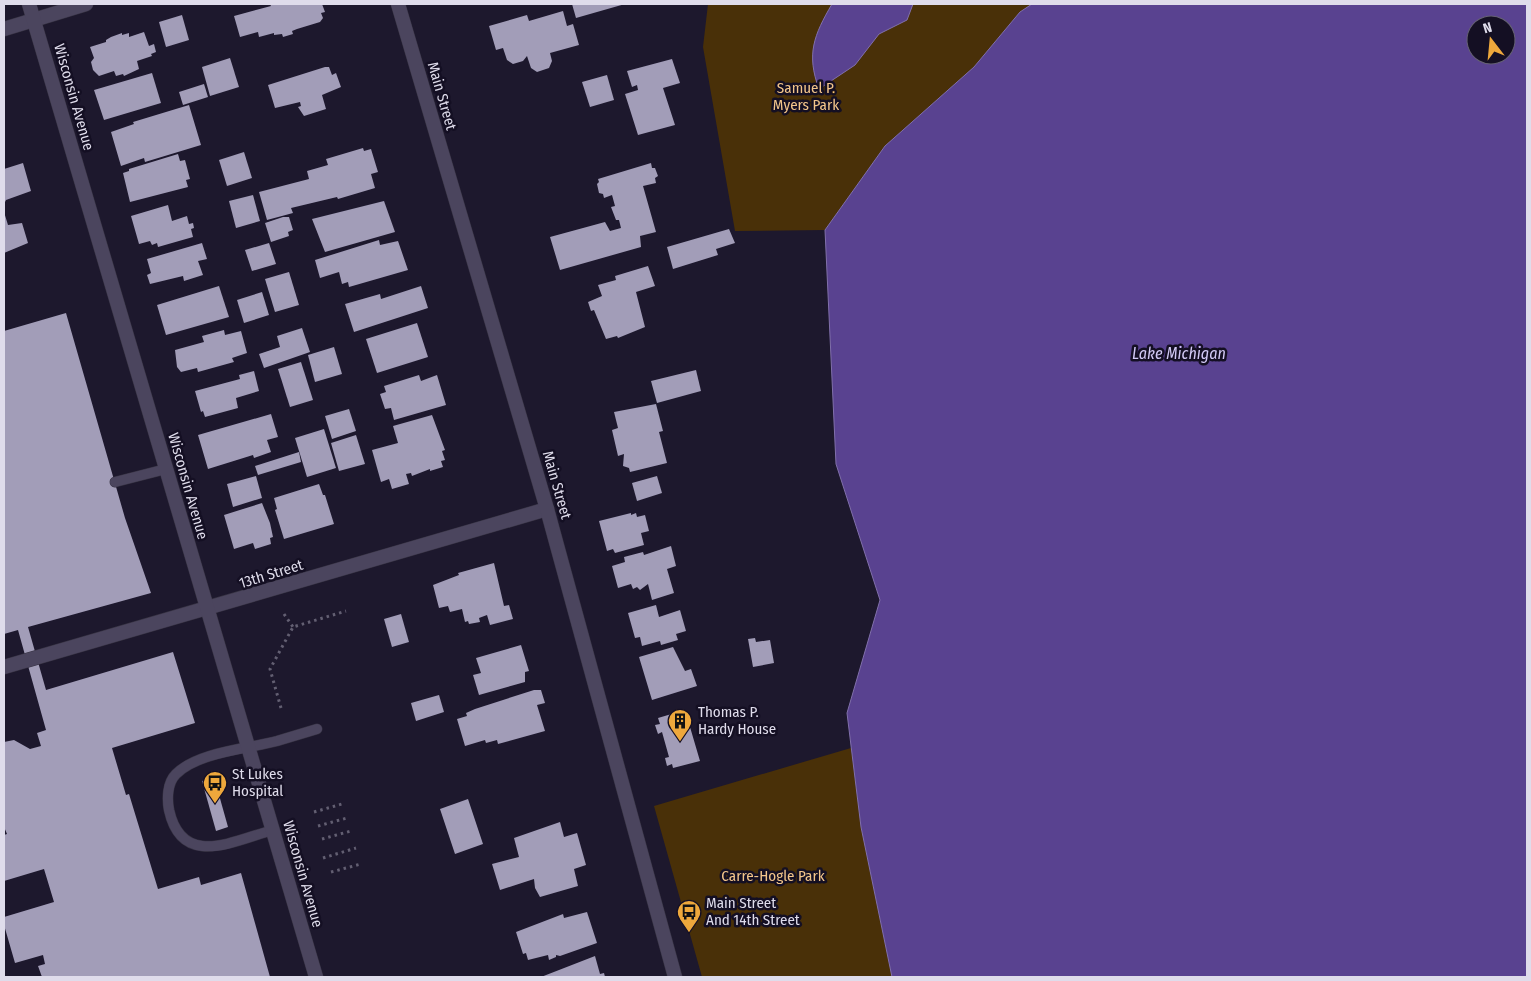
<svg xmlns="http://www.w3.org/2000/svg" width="1531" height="981" font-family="'Fira Sans Condensed',sans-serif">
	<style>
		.green { fill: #493008 }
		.water { fill: #594290; stroke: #8170ab; fill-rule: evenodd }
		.building { fill: #a29db8 }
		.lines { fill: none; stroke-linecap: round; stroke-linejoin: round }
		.service-casing { stroke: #373343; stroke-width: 11 }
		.minor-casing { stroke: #373343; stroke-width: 15 }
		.tertiary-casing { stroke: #373343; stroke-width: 15 }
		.secondary-casing { stroke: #373343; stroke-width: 15 }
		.path { stroke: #635f72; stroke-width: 3; stroke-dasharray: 2.5 4; stroke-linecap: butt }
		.service { stroke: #4b455e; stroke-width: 10 }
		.minor { stroke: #4b455e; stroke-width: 14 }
		.tertiary { stroke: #4b455e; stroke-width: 14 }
		.secondary { stroke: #4b455e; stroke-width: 14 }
		.labels { text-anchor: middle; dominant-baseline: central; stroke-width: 5; stroke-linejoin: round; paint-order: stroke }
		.park-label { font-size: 15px; fill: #f4c68b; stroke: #140f23 }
		.street-label { font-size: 15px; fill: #dfdceb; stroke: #140f23 }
		.poi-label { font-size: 15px; fill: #dfdceb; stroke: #140f23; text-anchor: start }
		.water-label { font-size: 16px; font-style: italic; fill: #d2c9f5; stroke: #140f23 }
	</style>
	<rect width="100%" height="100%" fill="#1d182d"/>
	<g class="green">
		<polygon points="708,4 1032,4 1020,12 974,67 885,146 825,230 735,231 703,47"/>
		<polygon points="851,748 861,827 892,977 702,977 654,806"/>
	</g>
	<g class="water">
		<path d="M832,4H913L907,20L879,34L855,65L819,89C806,54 814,35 832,4Z"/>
		<path d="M1032,4H1527V977H892L861,827L847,713L880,600L836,464L825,230L885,146L974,67L1020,12ZM1476,25H1506V55H1476Z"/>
	</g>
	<g class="building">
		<polygon points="270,4 322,4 325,12 321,13 323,18 320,22 297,29 292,31 293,34 283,37 282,34 274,35 274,33 259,37 258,32 240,37 234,16 271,6"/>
		<polygon points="572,4 625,4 576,18"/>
		<polygon points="563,11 567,26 573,24 579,45 550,53 552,61 549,68 537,72 531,68 527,56 523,61 513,64 507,60 503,48 496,50 489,26 527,15 529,21"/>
		<polygon points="182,15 189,40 166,47 159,22"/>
		<polygon points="144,32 149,46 154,44 156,52 151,54 152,56 137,61 139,69 124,76 123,74 116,76 114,71 99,76 93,70 91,62 94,58 90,47 106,42 106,40 111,37 122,33 122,35 129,33 129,37"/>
		<polygon points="230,58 239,87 210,96 202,67"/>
		<polygon points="672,59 680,83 663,88 675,125 638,135 625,94 638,90 637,85 632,87 627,71"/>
		<polygon points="325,67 329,67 332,75 336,73 341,87 322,95 326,109 304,116 298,107 301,106 300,102 275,108 268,85"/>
		<polygon points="152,73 161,103 104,120 94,90"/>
		<polygon points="607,75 614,100 590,107 582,82"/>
		<polygon points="204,84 208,97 183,105 179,92"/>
		<polygon points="189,105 201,145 145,162 144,158 121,166 111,132 134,124 133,122"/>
		<polygon points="363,148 364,151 371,149 378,172 371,174 375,188 338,199 337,197 291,208 293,213 267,220 259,192 309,179 307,171 328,165 326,159"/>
		<polygon points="244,152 252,178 227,186 219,160"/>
		<polygon points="178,154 180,161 185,160 190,179 186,180 188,187 130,202 123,173 129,171 129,169"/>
		<polygon points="23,163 31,191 6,200 4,204 4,169"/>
		<polygon points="651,163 652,168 655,168 658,176 655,178 656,183 643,186 656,232 640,236 641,247 560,270 550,237 605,222 610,231 621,228 619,220 616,220 611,207 615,206 612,195 604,198 603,194 599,193 597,184 599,182 598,179"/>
		<polygon points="253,195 260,221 236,228 229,201"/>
		<polygon points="384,201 395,232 325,252 312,219"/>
		<polygon points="168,205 172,221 187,216 189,224 193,223 194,228 191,229 193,237 158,247 157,243 152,245 150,241 139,244 131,216"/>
		<polygon points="4,212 8,225 22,223 28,243 4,253"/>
		<polygon points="283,217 289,217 293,230 288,232 289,236 271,242 265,223"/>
		<polygon points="729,229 735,243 716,249 718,255 673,269 667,247"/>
		<polygon points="379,240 380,245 398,241 408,270 349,287 348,282 342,284 339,272 320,278 315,260"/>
		<polygon points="202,243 207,259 198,261 203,275 184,281 183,276 150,284 147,275 151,273 147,259"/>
		<polygon points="269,243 276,264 252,271 245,250"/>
		<polygon points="648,266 655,286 636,292 645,327 618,338 617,336 606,339 594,310 591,311 588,302 602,296 598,285 616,280 615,276"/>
		<polygon points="289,272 299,305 275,312 265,279"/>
		<polygon points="219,286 229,317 166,335 157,305"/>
		<polygon points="421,286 428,308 354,332 345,304 380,294 381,299"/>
		<polygon points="262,292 269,315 244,323 237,300"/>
		<polygon points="66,313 125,518 151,593 28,627 46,690 173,652 195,723 112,748 126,795 129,794 158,889 199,877 201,885 241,873 270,977 42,977 38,966 45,964 43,955 15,963 4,925 4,917 54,902 44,869 4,881 4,835 7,834 4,827 4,742 14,740 30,749 41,746 37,733 46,730 18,630 4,634 4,331"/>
		<polygon points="417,323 428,357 377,373 366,339"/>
		<polygon points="302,328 310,352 264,368 259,354 280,347 277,336"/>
		<polygon points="224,330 225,335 241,331 247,353 232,358 234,362 198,372 197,368 181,372 177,367 175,350 204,342 202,336"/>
		<polygon points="334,347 342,374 315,382 308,355"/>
		<polygon points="301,362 313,400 290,407 278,369"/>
		<polygon points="696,370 701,391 657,403 651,381"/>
		<polygon points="254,371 259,391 236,398 238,408 205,417 203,411 201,412 195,391 240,379 239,375"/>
		<polygon points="419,375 421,381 437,375 446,405 394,420 391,408 385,409 380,394 386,392 384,386"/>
		<polygon points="656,404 663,431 659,432 667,463 630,472 629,468 623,466 624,454 618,456 612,430 618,428 614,412"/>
		<polygon points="349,409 356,431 332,439 325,416"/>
		<polygon points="271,414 278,437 267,440 271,452 254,458 253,455 208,469 198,435"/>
		<polygon points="432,415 445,450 442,451 445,460 441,461 443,467 430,471 430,469 412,476 411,473 406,474 409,484 392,489 389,479 381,482 372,450 398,443 393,426"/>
		<polygon points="324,429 336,468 307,477 295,438"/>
		<polygon points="356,435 365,464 339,471 331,443"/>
		<polygon points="299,452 301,462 258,475 255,466"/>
		<polygon points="256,476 262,498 233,507 227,484"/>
		<polygon points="657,476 662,493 637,501 632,483"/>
		<polygon points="319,484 323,495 325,495 334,524 284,539 275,510 277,509 274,498"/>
		<polygon points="262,503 270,523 273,537 270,538 271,544 255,549 253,543 234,549 224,515"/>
		<polygon points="631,513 631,515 636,513 637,517 645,515 649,531 641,533 644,545 615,553 613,549 607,551 599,521"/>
		<polygon points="671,546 676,566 667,569 674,593 652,600 648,584 640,590 637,587 633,589 631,584 618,588 612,566 625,562 624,557 643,552 644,555"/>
		<polygon points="494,563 504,606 509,605 513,619 490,625 487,615 479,618 480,622 469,624 468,621 465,622 462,609 450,612 448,606 439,608 433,585 459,575 458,573"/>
		<polygon points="656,605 659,617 680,610 686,631 676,634 678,640 661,645 660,641 642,646 640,637 635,638 628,613"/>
		<polygon points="401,614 409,642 392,647 384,619"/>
		<polygon points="755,638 756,642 770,640 774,663 753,667 748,639"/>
		<polygon points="521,645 529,671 525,672 525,682 479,695 473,675 481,673 476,658"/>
		<polygon points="673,647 685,671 691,669 697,686 652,700 639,657"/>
		<polygon points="534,690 541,690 545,703 537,705 545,731 498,744 497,740 486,743 485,740 465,746 457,719 467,716 466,713 475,709"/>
		<polygon points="439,695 444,712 416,721 411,703"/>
		<polygon points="685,710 700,761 673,768 672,764 667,766 665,758 669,757 662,732 658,734 655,725 660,724 658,718"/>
		<polygon points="214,777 228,827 216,831 202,781"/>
		<polygon points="468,799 483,844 455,854 440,809"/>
		<polygon points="560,822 564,837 577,833 586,865 574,869 578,886 540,897 535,888 534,879 500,890 492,864 519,857 514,838"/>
		<polygon points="587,912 597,943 560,956 556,955 556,957 549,960 548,955 528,960 526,953 523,954 516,932 563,914 564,918"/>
		<polygon points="595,956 600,974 604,973 605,977 541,977"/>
	</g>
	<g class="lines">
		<g class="service-casing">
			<g id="service">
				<polyline points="115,482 166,469"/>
				<path d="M273,830C233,841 182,869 169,810C167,799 167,783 176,774C198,752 247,749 277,741C290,737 304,733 317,729"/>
			</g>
		</g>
		<g class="minor-casing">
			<g id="minor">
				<polyline points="4,29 86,4"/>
				<polyline points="4,667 547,509"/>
			</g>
		</g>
		<g class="tertiary-casing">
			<polyline id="tertiary" points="29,4 316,977"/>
		</g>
		<g class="secondary-casing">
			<polyline id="secondary" points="398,4 547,509 675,977"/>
		</g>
		<g class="path">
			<polyline points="284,614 293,627"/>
			<polyline points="281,708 270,669 293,627 346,611"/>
			<polyline points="314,812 342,804"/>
			<polyline points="318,826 347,818"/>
			<polyline points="322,839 351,831"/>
			<polyline points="323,858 356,848"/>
			<polyline points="331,872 361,864"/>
		</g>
		<use href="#service" class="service"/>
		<use href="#minor" class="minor"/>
		<use href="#tertiary" class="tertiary"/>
		<use href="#secondary" class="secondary"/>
	</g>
	<defs>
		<g id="building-pin" transform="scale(1.25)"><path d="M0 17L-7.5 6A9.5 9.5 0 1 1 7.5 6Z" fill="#eea83c" stroke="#140f23"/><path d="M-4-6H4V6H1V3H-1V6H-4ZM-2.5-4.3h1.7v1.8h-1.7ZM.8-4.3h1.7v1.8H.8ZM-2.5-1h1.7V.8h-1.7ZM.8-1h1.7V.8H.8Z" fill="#111"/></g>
		<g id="bus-pin" transform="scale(1.25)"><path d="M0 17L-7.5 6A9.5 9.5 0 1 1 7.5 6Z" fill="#eea83c" stroke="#140f23"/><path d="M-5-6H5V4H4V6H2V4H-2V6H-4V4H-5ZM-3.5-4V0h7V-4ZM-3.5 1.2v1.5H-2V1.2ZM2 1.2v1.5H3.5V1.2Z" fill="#111"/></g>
	</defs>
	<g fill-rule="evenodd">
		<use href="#building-pin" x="680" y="721"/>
		<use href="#bus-pin" x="215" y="783"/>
		<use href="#bus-pin" x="689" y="912"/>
	</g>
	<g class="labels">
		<g class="park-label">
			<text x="806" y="88">Samuel P.<tspan x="806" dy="17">Myers Park</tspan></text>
			<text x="773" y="876">Carre-Hogle Park</text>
		</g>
		<g class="street-label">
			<text transform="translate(442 96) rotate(74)">Main Street</text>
			<text transform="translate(74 97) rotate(74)">Wisconsin Avenue</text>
			<text transform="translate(557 485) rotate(74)">Main Street</text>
			<text transform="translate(188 486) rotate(74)">Wisconsin Avenue</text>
			<text transform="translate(271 574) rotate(-17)">13th Street</text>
			<text transform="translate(303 874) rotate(74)">Wisconsin Avenue</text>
		</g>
		<g class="poi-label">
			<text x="698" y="712">Thomas P.<tspan x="698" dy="17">Hardy House</tspan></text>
			<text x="232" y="774">St Lukes<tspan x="232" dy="17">Hospital</tspan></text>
			<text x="706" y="903">Main Street<tspan x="706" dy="17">And 14th Street</tspan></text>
		</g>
		<g class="water-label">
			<text x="1179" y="353">Lake Michigan</text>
		</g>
	</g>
	<rect width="1531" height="981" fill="none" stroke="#dfdceb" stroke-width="10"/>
	<g transform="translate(1491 40) rotate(344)"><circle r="24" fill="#140f23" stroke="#656173"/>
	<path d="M0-4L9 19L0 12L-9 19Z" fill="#eea83c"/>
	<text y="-8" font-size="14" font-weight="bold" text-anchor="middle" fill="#dfdceb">N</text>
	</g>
</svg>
